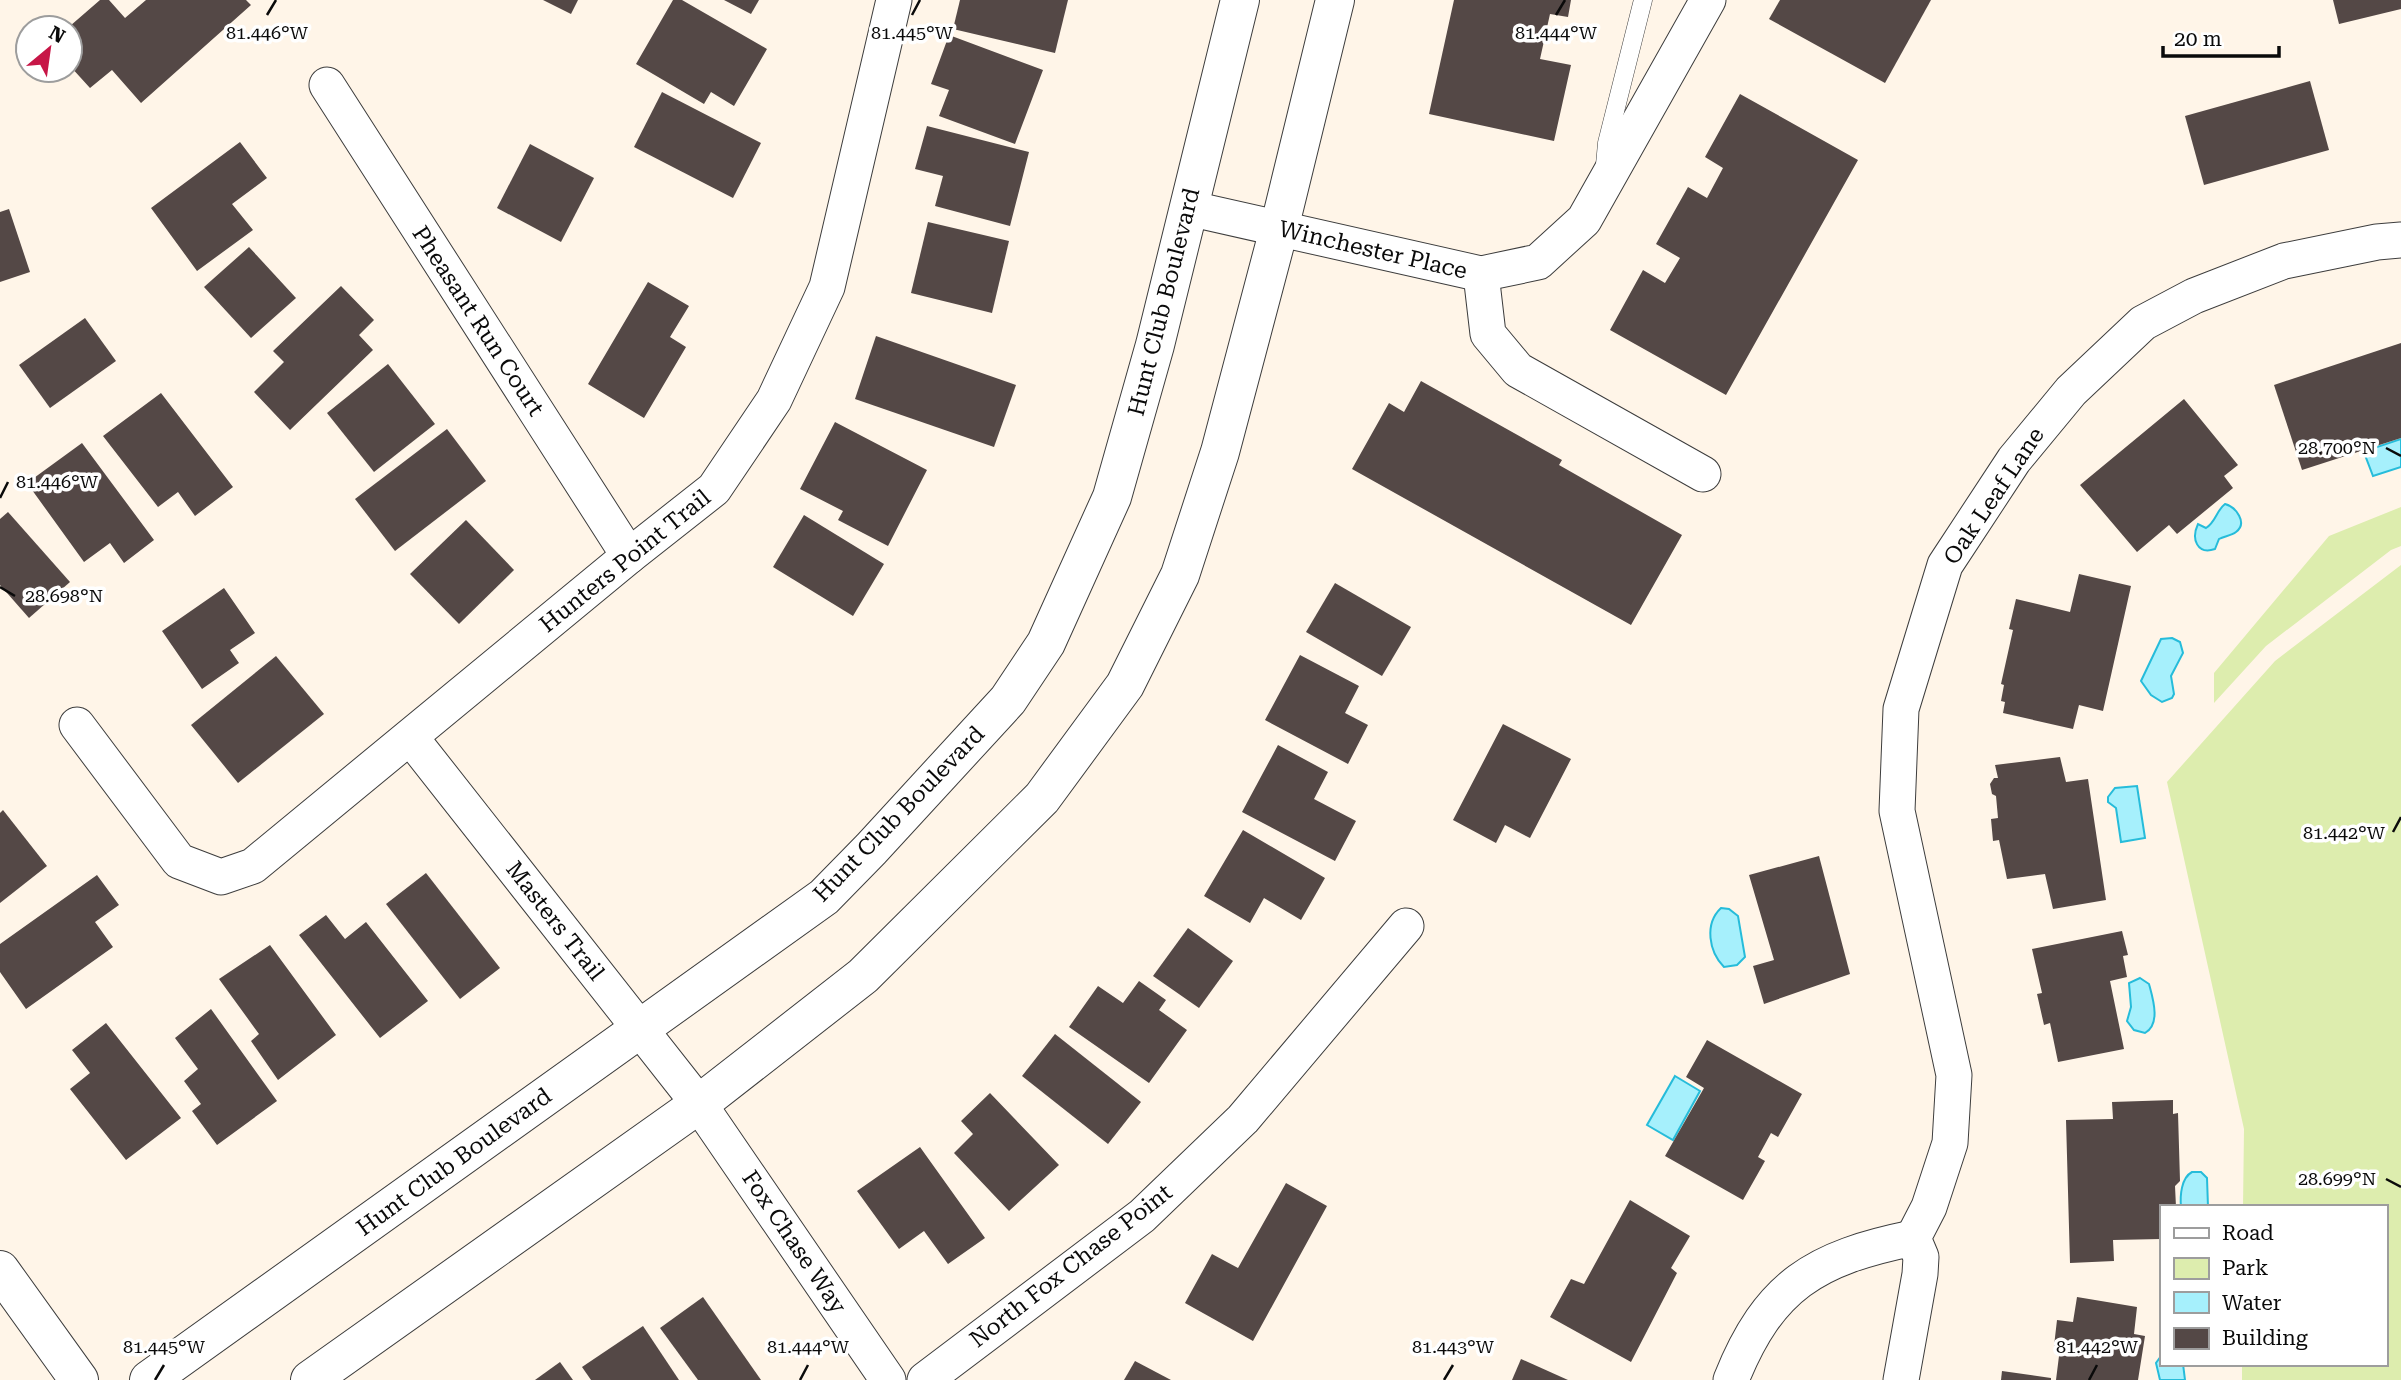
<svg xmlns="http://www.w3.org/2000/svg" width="2401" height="1380" font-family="'Roboto Serif',serif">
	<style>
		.green { fill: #ddedae }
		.water { fill: #a6f0fc; stroke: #26bcda; stroke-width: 2 }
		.building { fill: #544846 }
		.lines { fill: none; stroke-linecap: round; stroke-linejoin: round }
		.service-casing { stroke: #3d3d3d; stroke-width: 19 }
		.minor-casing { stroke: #3d3d3d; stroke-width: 37 }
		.tertiary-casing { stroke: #3d3d3d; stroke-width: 40 }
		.service { stroke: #fff; stroke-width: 18 }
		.minor { stroke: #fff; stroke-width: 35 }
		.tertiary { stroke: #fff; stroke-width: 38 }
		.ticks { fill: none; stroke: #0a0a0a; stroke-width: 2.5 }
		.labels { text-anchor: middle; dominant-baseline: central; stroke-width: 7; stroke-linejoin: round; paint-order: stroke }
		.street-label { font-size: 23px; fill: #0a0a0a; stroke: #fff }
		.ticks-label { font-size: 18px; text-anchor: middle; fill: #0a0a0a; stroke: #fff; stroke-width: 7; stroke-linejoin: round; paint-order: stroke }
	</style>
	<rect width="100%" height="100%" fill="#fff5e8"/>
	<g class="green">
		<polygon points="2401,507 2401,546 2391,550 2266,646 2214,703 2214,673 2329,536"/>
		<polygon points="2401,565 2401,1380 2242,1380 2242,1364 2385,1364 2385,1207 2243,1207 2244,1129 2167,782 2275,661"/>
	</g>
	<g class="water">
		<polygon points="2401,439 2401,467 2373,476 2365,455 2368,450"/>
		<path d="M2225,504C2236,507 2248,523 2236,532C2231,536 2224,536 2219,539L2215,549C2197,555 2191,539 2198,524L2206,528C2216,522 2216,511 2225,504Z"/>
		<polygon points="2172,638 2180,642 2183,653 2171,676 2174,694 2172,698 2162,702 2151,695 2141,681 2161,639"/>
		<polygon points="2137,786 2145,838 2121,842 2116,808 2108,802 2108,797 2115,788"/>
		<path d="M1721,908L1729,909L1738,916L1745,957L1737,965L1724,967C1709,952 1704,924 1721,908Z"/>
		<path d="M2140,978L2149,984C2153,999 2161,1024 2145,1033L2134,1030L2127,1021L2131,1007L2129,983Z"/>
		<polygon points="1675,1076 1700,1091 1673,1140 1647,1125"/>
		<path d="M2192,1172H2201L2207,1178L2208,1207H2181C2180,1196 2181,1178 2192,1172Z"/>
		<polygon points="2161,1356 2161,1364 2183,1364 2185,1380 2160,1380 2156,1363"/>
	</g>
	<g class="building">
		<polygon points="100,0 109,0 125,18 146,0 246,0 251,5 141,103 112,70 90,88 70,66 70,26"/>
		<polygon points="543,0 578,0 571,14"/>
		<polygon points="673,0 682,0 767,49 734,106 711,92 704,104 636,64"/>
		<polygon points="724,0 759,0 751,14"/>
		<polygon points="960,0 1068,0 1055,53 953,29"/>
		<polygon points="1454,0 1571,0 1568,17 1550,14 1540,59 1571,65 1554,141 1429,114"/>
		<polygon points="1780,0 1931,0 1885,83 1769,19"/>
		<polygon points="2333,0 2401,0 2401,9 2339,24"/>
		<polygon points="949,35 1043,70 1015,144 939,116 949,90 931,84"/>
		<polygon points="2310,81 2329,150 2204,185 2185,116"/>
		<polygon points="662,92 761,143 733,198 634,147"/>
		<polygon points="1740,94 1858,160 1726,395 1610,330 1643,270 1665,283 1680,258 1656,244 1688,187 1707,198 1723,168 1705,157"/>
		<polygon points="927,126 1029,152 1010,226 935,206 943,176 915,169"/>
		<polygon points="240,142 267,178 232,204 253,230 197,271 151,208"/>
		<polygon points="530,144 594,178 561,242 497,208"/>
		<polygon points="9,209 30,272 0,282 0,212"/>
		<polygon points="928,222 1009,241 992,313 911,293"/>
		<polygon points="249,247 296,298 251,338 204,287"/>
		<polygon points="648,282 689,306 670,337 686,347 644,418 588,384"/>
		<polygon points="341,286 374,320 359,335 373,350 290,430 254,392 284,362 273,351"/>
		<polygon points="85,318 116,361 50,408 19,365"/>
		<polygon points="876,336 1016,385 994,447 855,399"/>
		<polygon points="2401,343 2401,438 2302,470 2274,385"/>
		<polygon points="388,364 435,424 374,472 327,413"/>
		<polygon points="1421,381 1562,460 1559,465 1682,535 1631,625 1352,469 1389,403 1404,412"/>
		<polygon points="161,393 233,487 195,516 178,492 158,507 103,436"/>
		<polygon points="2184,399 2238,465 2224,476 2233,488 2177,534 2169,525 2137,552 2080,485"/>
		<polygon points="835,422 927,470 888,546 838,520 843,511 800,489"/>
		<polygon points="447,429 486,481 395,551 355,499"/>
		<polygon points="82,443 154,540 124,563 110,543 84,562 27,483"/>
		<polygon points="8,512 70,582 29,618 0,585 0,519"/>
		<polygon points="804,515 884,564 853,616 773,567"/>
		<polygon points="466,520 514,570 459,624 410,574"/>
		<polygon points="2079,574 2131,586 2103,711 2079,705 2073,729 2003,713 2005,702 2001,701 2004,685 2001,684 2013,630 2009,629 2016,599 2070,612"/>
		<polygon points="1335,583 1411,627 1382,676 1306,632"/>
		<polygon points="224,588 255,633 230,650 239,663 202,689 162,631"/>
		<polygon points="1300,655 1359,686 1345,713 1368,725 1348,764 1265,720"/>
		<polygon points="276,656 324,714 238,783 191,725"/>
		<polygon points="1503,724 1571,759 1530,838 1505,825 1496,843 1453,820"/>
		<polygon points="1278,745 1328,772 1314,799 1356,821 1335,861 1242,812"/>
		<polygon points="2060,757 2066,782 2088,779 2106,900 2053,909 2045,874 2007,879 1999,840 1993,841 1991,819 1998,818 1996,796 1992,794 1990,784 1994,778 1998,778 1995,765"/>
		<polygon points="3,810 47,866 0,903 0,813"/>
		<polygon points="1243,830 1325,878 1301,920 1264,898 1250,923 1204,896"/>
		<polygon points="1819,856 1850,974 1764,1004 1753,966 1774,960 1749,875"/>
		<polygon points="426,873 500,968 460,999 386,904"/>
		<polygon points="97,875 119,905 95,922 113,947 26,1009 0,972 0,944"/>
		<polygon points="326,915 345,939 366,922 428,1001 380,1038 299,935"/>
		<polygon points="1188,928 1233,961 1199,1008 1153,976"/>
		<polygon points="2122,931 2128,955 2123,956 2127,977 2110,981 2124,1049 2058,1062 2050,1023 2044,1025 2037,994 2042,993 2032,949"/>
		<polygon points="270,945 336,1035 278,1080 251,1041 259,1034 219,979"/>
		<polygon points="1139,981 1166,1000 1159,1010 1187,1030 1149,1083 1069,1027 1098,986 1123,1003"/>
		<polygon points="211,1009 277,1101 217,1145 192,1111 201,1104 184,1081 198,1069 175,1038"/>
		<polygon points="106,1023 181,1118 126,1160 70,1089 90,1073 72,1050"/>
		<polygon points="1055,1034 1141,1102 1108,1144 1022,1076"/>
		<polygon points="1707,1040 1802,1094 1778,1137 1771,1133 1758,1157 1765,1161 1743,1200 1665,1156 1704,1088 1686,1077"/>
		<polygon points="990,1093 1059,1165 1009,1211 954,1153 973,1134 961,1121"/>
		<polygon points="2173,1100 2173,1114 2178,1113 2180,1181 2175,1186 2176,1207 2161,1207 2161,1239 2113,1240 2114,1261 2070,1263 2066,1120 2113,1119 2112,1102"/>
		<polygon points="920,1147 985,1238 948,1264 924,1231 899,1249 857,1191"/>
		<polygon points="1286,1183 1327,1206 1253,1341 1185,1303 1212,1254 1238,1268"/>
		<polygon points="1630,1200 1690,1236 1671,1268 1677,1273 1631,1362 1550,1317 1571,1279 1584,1284"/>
		<polygon points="703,1297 761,1380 698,1380 660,1328"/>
		<polygon points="2077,1297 2137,1307 2134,1334 2145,1336 2138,1380 2056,1380 2060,1348 2068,1348 2054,1346 2057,1320 2073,1322"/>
		<polygon points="643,1326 679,1380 591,1380 582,1367"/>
		<polygon points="1521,1359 1568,1380 1512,1380"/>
		<polygon points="1135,1361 1171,1380 1124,1380"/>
		<polygon points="560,1362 573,1380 535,1380"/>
		<polygon points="2002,1371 2051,1378 2051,1380 2001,1380"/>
	</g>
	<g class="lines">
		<g class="service-casing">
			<polyline id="service" points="1605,165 1607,143 1643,0"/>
		</g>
		<g class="minor-casing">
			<g id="minor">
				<polyline points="327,85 629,556"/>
				<polyline points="1188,208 1481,274 1538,262 1584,220 1708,0"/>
				<polyline points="1481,274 1488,334 1518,370 1703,474"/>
				<polyline points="77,725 179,861 221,877 253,866 629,556 714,489 774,400 827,287 894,0"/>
				<polyline points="411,738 699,1104 888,1380"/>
				<polyline points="925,1380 1142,1216 1243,1119 1406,926"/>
				<path d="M1731,1380C1769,1285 1815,1258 1913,1238"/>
				<polyline points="1901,1380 1920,1274 1921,1257 1913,1238 1929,1207 1950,1143 1954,1075 1897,811 1901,709 1945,565 2014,460 2071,391 2143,323 2194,296 2284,261 2377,242 2401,240"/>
			</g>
		</g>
		<g class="tertiary-casing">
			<g id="tertiary">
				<polyline points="0,1270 79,1380"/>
				<polyline points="149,1380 824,897 871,849 1008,700 1046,643 1112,497 1155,345 1240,0"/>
				<polyline points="310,1380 699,1104 863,976 1042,798 1125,685 1180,575 1220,452 1279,229 1335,0"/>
			</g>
		</g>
		<use href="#service" class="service"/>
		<use href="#minor" class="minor"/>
		<use href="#tertiary" class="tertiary"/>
	</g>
	<path class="ticks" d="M267,15L276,0M912,15L920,0M1556,15L1565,0M2386,448L2401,456M0,498L8,482M0,587L15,596M2393,832L2401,817M2386,1179L2401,1187M155,1380L164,1365M800,1380L808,1365M1444,1380L1453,1365M2089,1380L2097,1365"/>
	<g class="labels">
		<g class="street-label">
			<text transform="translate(1373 250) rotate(13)">Winchester Place</text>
			<text transform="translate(1164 302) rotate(-76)">Hunt Club Boulevard</text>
			<text transform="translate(478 321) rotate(57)">Pheasant Run Court</text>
			<text transform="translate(1994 496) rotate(-56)">Oak Leaf Lane</text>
			<text transform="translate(625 561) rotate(-39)">Hunters Point Trail</text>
			<text transform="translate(899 814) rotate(-46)">Hunt Club Boulevard</text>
			<text transform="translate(555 921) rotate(52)">Masters Trail</text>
			<text transform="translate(454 1162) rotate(-36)">Hunt Club Boulevard</text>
			<text transform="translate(794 1242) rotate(56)">Fox Chase Way</text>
			<text transform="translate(1071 1266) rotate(-38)">North Fox Chase Point</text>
		</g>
	</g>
	<g class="ticks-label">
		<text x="267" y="39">81.446°W</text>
		<text x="912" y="39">81.445°W</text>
		<text x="1556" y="39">81.444°W</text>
		<text x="2337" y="454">28.700°N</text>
		<text x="57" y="488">81.446°W</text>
		<text x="64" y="602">28.698°N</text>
		<text x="2344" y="839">81.442°W</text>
		<text x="2337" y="1185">28.699°N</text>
		<text x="164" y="1353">81.445°W</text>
		<text x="808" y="1353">81.444°W</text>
		<text x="1453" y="1353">81.443°W</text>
		<text x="2097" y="1353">81.442°W</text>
	</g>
	<rect x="2160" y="1205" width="228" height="161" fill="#ffffff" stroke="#9d9d9d" stroke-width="2"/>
	<rect x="2174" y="1228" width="35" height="10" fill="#ffffff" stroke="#9d9d9d" stroke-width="2"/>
	<text x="2222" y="1240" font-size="21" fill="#0a0a0a">Road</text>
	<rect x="2174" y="1258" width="35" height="21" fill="#ddedae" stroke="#9d9d9d" stroke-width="2"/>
	<text x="2222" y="1275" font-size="21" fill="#0a0a0a">Park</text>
	<rect x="2174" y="1292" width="35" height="21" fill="#a6f0fc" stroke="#9d9d9d" stroke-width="2"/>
	<text x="2222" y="1310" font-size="21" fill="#0a0a0a">Water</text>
	<rect x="2174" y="1328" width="35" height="21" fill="#544846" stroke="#9d9d9d" stroke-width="2"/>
	<text x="2222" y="1345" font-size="21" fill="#0a0a0a">Building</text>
	<g transform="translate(49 49) rotate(29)"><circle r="33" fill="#ffffff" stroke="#9d9d9d" stroke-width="2"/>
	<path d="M0-5L12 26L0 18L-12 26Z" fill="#c71647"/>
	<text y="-10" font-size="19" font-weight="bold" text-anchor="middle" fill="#0a0a0a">N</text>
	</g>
	<path d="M2163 46v10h116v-10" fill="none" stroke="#0a0a0a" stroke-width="3.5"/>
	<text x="2174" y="46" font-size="21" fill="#0a0a0a" stroke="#ffffff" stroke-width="5" paint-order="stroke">20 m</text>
</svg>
